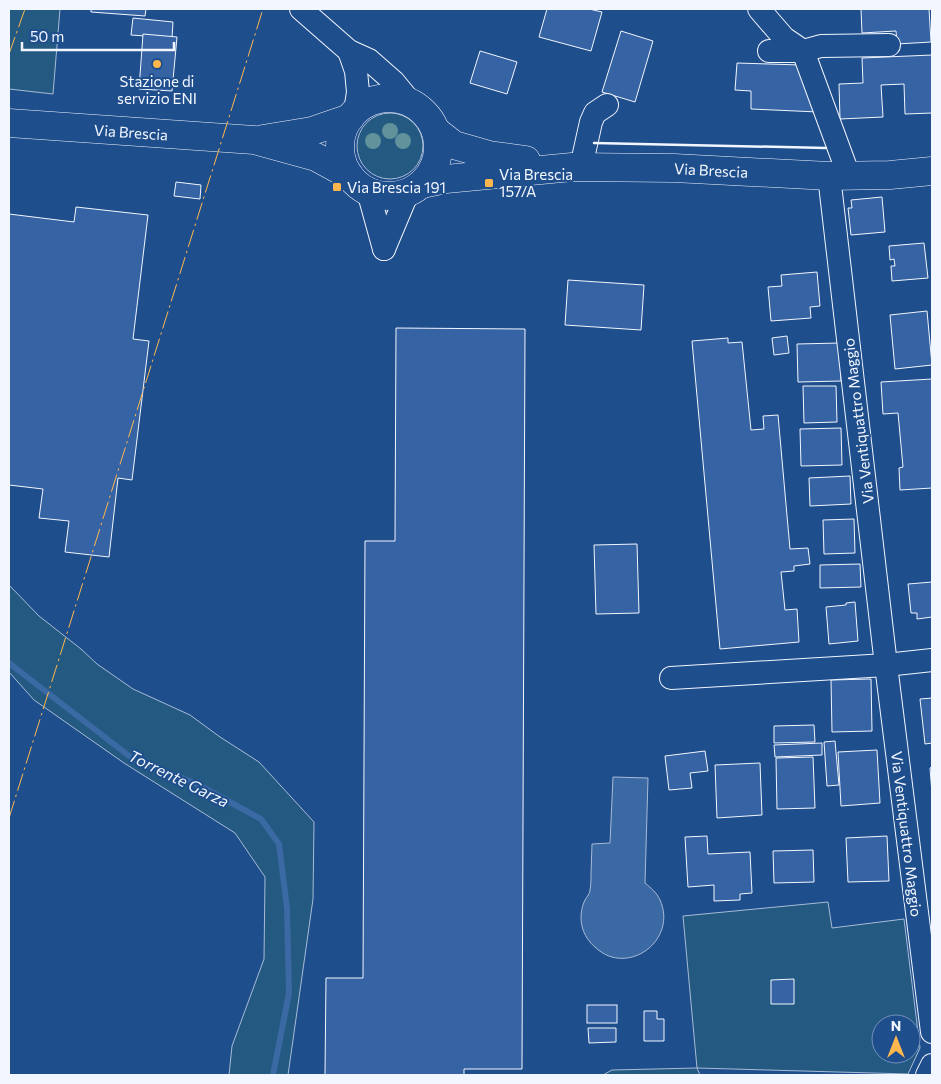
<svg xmlns="http://www.w3.org/2000/svg" width="941" height="1084" font-family="Commissioner,sans-serif">
	<style>
		.green { fill: #245a82; stroke: #a8bbd7; fill-rule: evenodd }
		.water { fill: #3b69a3; stroke: #a8bbd7 }
		.lines { fill: none; stroke-linecap: round; stroke-linejoin: round }
		.stream { stroke: #3b69a3; stroke-width: 6 }
		.building { fill: #3563a3; stroke: #f2f6ff }
		.minor-casing { stroke: #f2f6ff; stroke-width: 24 }
		.major-casing { stroke: #f2f6ff; stroke-width: 29 }
		.minor { stroke: #1f4e8c; stroke-width: 22 }
		.major { stroke: #1f4e8c; stroke-width: 28 }
		.wall { stroke: #f2f6ff; stroke-width: 2.5 }
		.power { stroke: #ffb74d; stroke-width: 1; stroke-dasharray: 18 4 2.5 4; stroke-linecap: butt }
		.tree { fill: #61919a }
		.poi-dot { fill: #ffb74d; stroke: #1f4e8c; stroke-width: 2 }
		.labels { text-anchor: middle; dominant-baseline: central; stroke-width: 4; stroke-linejoin: round; paint-order: stroke }
		.poi-label { font-size: 15px; fill: #f2f6ff; stroke: #1f4e8c; text-anchor: start }
		.street-label { font-size: 15px; fill: #f2f6ff; stroke: #1f4e8c }
		.water-label { font-size: 16px; font-style: italic; fill: #f2f6ff; stroke: #1f4e8c }
	</style>
	<rect width="100%" height="100%" fill="#1f4e8c"/>
	<g class="green">
		<polygon points="9,9 60,9 53,94 9,89"/>
		<circle cx="390" cy="146" r="33"/>
		<polygon points="9,585 39,616 81,649 97,664 133,689 190,715 220,737 259,762 314,822 313,899 288,1075 229,1075 232,1046 264,959 265,877 235,833 124,763 34,700 9,672"/>
		<path d="M828,902L832,928L904,919L920,1048L908,1074L697,1068L700,1075H603L612,1070L697,1068L683,916ZM881,1024H911V1054H881Z"/>
	</g>
	<path class="water" d="M613,777L648,778L645,883C651,888 657,893 660,900C678,940 628,977 596,948C589,942 584,935 582,926C580,918 581,908 585,900C587,896 590,894 590,890C591,885 591,879 591,874C591,864 592,854 592,844L610,843Z"/>
	<g class="lines">
		<polyline class="stream" points="9,663 133,759 195,783 261,819 279,844 287,908 289,993 273,1075"/>
	</g>
	<g class="building">
		<polygon points="91,9 146,9 145,16 91,12"/>
		<polygon points="547,9 589,9 602,12 591,51 539,37"/>
		<polygon points="861,9 929,9 931,42 897,44 896,31 862,33"/>
		<polygon points="133,18 173,22 172,38 131,35"/>
		<polygon points="621,31 653,41 635,102 602,92"/>
		<polygon points="143,34 177,37 172,91 139,89"/>
		<polygon points="480,51 517,62 507,94 470,83"/>
		<polygon points="932,55 932,113 905,114 904,84 881,85 883,117 840,119 839,84 863,83 862,58"/>
		<polygon points="737,63 801,65 818,112 751,109 751,91 735,90"/>
		<polygon points="176,182 201,185 200,199 174,196"/>
		<polygon points="882,197 885,232 851,235 848,208 852,208 851,200"/>
		<polygon points="76,207 148,215 133,339 149,341 132,480 118,478 109,557 65,552 69,521 39,518 43,489 9,485 9,214 74,222"/>
		<polygon points="924,243 928,278 892,281 891,266 895,266 894,259 890,260 889,246"/>
		<polygon points="817,272 820,306 810,307 811,318 771,321 768,287 782,286 781,275"/>
		<polygon points="568,280 644,285 641,330 565,325"/>
		<polygon points="927,311 932,365 895,369 890,315"/>
		<polygon points="396,328 525,329 522,1069 464,1069 464,1075 325,1075 326,978 363,978 365,541 395,541"/>
		<polygon points="787,336 789,353 774,355 772,338"/>
		<polygon points="728,338 728,343 742,342 751,430 764,429 763,416 778,415 790,549 808,548 810,564 794,566 794,571 781,572 785,610 797,609 799,642 720,649 692,341"/>
		<polygon points="840,343 841,381 798,382 797,344"/>
		<polygon points="932,379 932,488 900,490 899,468 903,467 898,413 883,414 881,382"/>
		<polygon points="803,386 836,386 837,422 804,423"/>
		<polygon points="841,428 842,465 801,466 800,429"/>
		<polygon points="850,476 851,504 810,506 809,478"/>
		<polygon points="854,519 855,553 824,554 823,520"/>
		<polygon points="637,544 639,613 596,614 594,545"/>
		<polygon points="860,564 861,587 820,588 820,565"/>
		<polygon points="932,582 932,617 917,619 917,613 911,613 908,584"/>
		<polygon points="855,602 858,641 829,644 826,607 846,605 846,603"/>
		<polygon points="871,679 872,731 832,732 831,680"/>
		<polygon points="932,698 932,743 925,744 920,699"/>
		<polygon points="814,725 815,742 774,743 774,726"/>
		<polygon points="835,741 839,785 827,786 824,742"/>
		<polygon points="822,743 822,755 775,757 774,745"/>
		<polygon points="877,750 880,803 841,806 838,752"/>
		<polygon points="705,751 708,771 690,773 692,788 669,790 665,756"/>
		<polygon points="813,757 815,808 777,809 776,758"/>
		<polygon points="760,763 762,815 717,818 715,765"/>
		<polygon points="932,767 932,793 930,768"/>
		<polygon points="707,836 708,854 750,852 752,893 740,894 740,900 714,901 714,885 688,887 685,837"/>
		<polygon points="887,836 889,881 848,882 846,838"/>
		<polygon points="813,850 814,882 774,883 773,851"/>
		<polygon points="794,979 794,1004 771,1004 771,980"/>
		<rect x="587" y="1005" width="30" height="18"/>
		<polygon points="644,1011 657,1011 657,1019 664,1019 664,1041 644,1041"/>
		<polygon points="588,1028 616,1028 616,1042 589,1043"/>
	</g>
	<g class="lines">
		<g class="minor-casing">
			<g id="minor">
				<polyline points="301,9 349,51 369,60 394,82 412,104"/>
				<polyline points="759,9 784,38 803,51"/>
				<polyline points="349,51 356,71 358,92 355,112"/>
				<polyline points="769,51 803,51 821,46 889,45"/>
				<polyline points="803,51 849,176"/>
				<polyline points="581,167 591,122 595,113 607,105"/>
				<polyline points="829,176 886,665 932,1032"/>
				<polyline points="368,191 384,249"/>
				<polyline points="384,249 408,192"/>
				<polyline points="671,678 886,665 932,660"/>
				<polyline points="927,1075 932,1065"/>
			</g>
		</g>
		<g class="major-casing">
			<g id="major">
				<circle cx="389" cy="147" r="49"/>
				<polyline points="9,123 254,140 316,157 349,175"/>
				<polyline points="436,131 454,145 489,155 526,160"/>
				<polyline points="263,139 312,131 350,118"/>
				<polyline points="422,184 446,179 572,167 674,168 829,176 890,175 932,171"/>
			</g>
		</g>
		<use href="#minor" class="minor"/>
		<use href="#major" class="major"/>
		<polyline class="wall" points="594,143 826,148"/>
		<g class="power">
			<polyline points="9,54 25,9"/>
			<polyline points="9,818 263,9"/>
		</g>
	</g>
	<g class="tree">
		<circle cx="390" cy="131" r="8"/>
		<circle cx="373" cy="141" r="8"/>
		<circle cx="403" cy="141" r="8"/>
	</g>
	<g class="poi-dot">
		<circle cx="157" cy="64" r="5"/>
		<rect x="484" y="178" width="10" height="10" rx="2.5"/>
		<rect x="332" y="182" width="10" height="10" rx="2.5"/>
	</g>
	<g class="labels">
		<g class="poi-label">
			<text x="157" y="81" text-anchor="middle">Stazione di<tspan x="157" dy="17">servizio ENI</tspan></text>
			<text x="499" y="174">Via Brescia<tspan x="499" dy="17">157/A</tspan></text>
			<text x="347" y="187">Via Brescia 191</text>
		</g>
		<g class="street-label">
			<text transform="translate(131 132) rotate(4)">Via Brescia</text>
			<text transform="translate(711 170) rotate(3)">Via Brescia</text>
			<text transform="translate(858 421) rotate(-97)">Via Ventiquattro Maggio</text>
			<text transform="translate(907 834) rotate(83)">Via Ventiquattro Maggio</text>
		</g>
		<g class="water-label">
			<text transform="translate(179 778) rotate(26)">Torrente Garza</text>
		</g>
	</g>
	<rect width="941" height="1084" fill="none" stroke="#f2f6ff" stroke-width="20"/>
	<g transform="translate(896 1039)"><circle r="24" fill="#1f4e8c" stroke="#7391ba"/>
	<path d="M0-4L9 19L0 12L-9 19Z" fill="#ffb74d"/>
	<text y="-8" font-size="14" font-weight="bold" text-anchor="middle" fill="#f2f6ff">N</text>
	</g>
	<path d="M22 42v8h152v-8" fill="none" stroke="#f2f6ff" stroke-width="2.5"/>
	<text x="30" y="42" font-size="15" fill="#f2f6ff" stroke="#1f4e8c" stroke-width="4" paint-order="stroke">50 m</text>
</svg>
